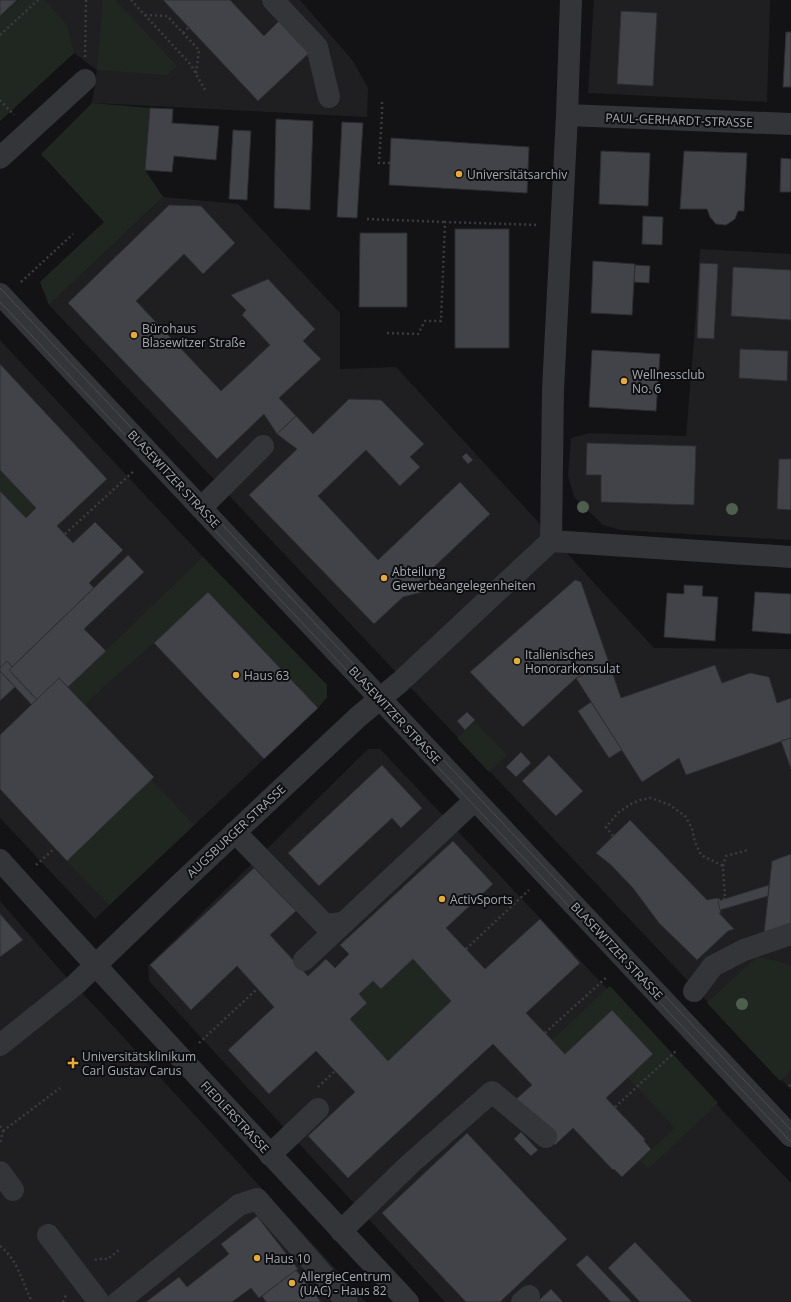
<svg xmlns="http://www.w3.org/2000/svg" width="791" height="1302" font-family="'Open Sans',sans-serif">
	<style>
		.built { fill: #1f1f22 }
		.green { fill: #202720 }
		.building { fill: #424348; stroke: #2d2d31; fill-rule: evenodd }
		.lines { fill: none; stroke-linecap: round; stroke-linejoin: round }
		.path { stroke: #3b3c40; stroke-width: 2.5; stroke-dasharray: 2 3; stroke-linecap: butt }
		.minor { stroke: #343539; stroke-width: 22 }
		.tram { stroke: #4c4d52; stroke-width: 1 }
		.tree { fill: #4e5f50 }
		.poi-dot { fill: #e4aa3c; stroke: #0e0e10; stroke-width: 1.5 }
		.labels { text-anchor: middle; dominant-baseline: central; stroke-width: 4; stroke-linejoin: round; paint-order: stroke }
		.street-label { font-size: 12px; fill: #a6aab4; stroke: #0e0e10 }
		.poi-label { font-size: 12px; fill: #a6aab4; stroke: #0e0e10; text-anchor: start }
	</style>
	<rect width="100%" height="100%" fill="#131315"/>
	<g class="built">
		<polygon points="0,0 300,0 353,61 368,88 367,117 92,103 97,70 74,53 0,121"/>
		<polygon points="594,0 770,0 767,102 588,93"/>
		<polygon points="163,197 238,204 340,313 340,369 396,367 654,648 791,649 791,1090 49,305"/>
		<polygon points="700,249 791,254 791,540 620,530 603,525 574,497 568,476 571,438 589,433 686,436 694,340"/>
		<polygon points="0,340 203,557 327,685 327,697 318,708 95,919 0,818"/>
		<polygon points="368,749 380,749 791,1183 791,1302 445,1302 149,981 148,966"/>
		<polygon points="0,901 62,972 103,1015 366,1302 0,1302"/>
	</g>
	<g class="green">
		<polygon points="19,0 45,0 67,26 74,53 0,121 0,17"/>
		<polygon points="103,0 115,0 177,66 167,75 97,70"/>
		<polygon points="92,103 150,108 145,170 163,197 49,305 40,282 104,222 41,154"/>
		<polygon points="0,470 36,508 26,518 0,491"/>
		<polygon points="203,557 327,685 327,697 318,708 208,592 154,643 113,678 85,705 68,687"/>
		<polygon points="475,722 507,755 489,772 457,738"/>
		<polygon points="151,780 194,825 109,905 67,861"/>
		<polygon points="757,957 778,961 791,966 791,1070 780,1081 707,1003"/>
		<polygon points="413,959 451,1001 388,1061 350,1019 367,1003 359,994 373,981 381,988"/>
		<polygon points="610,986 718,1103 648,1169 640,1160 675,1128 628,1077 653,1054 612,1010 565,1054 552,1040"/>
	</g>
	<g class="building">
		<polygon points="0,0 17,0 0,16"/>
		<polygon points="163,0 230,0 264,36 279,21 309,53 258,101"/>
		<polygon points="621,11 657,13 653,86 617,84"/>
		<polygon points="786,32 791,32 791,87 783,87"/>
		<polygon points="150,108 173,109 172,123 219,126 216,160 174,156 172,172 145,170"/>
		<polygon points="276,119 313,121 310,210 274,208"/>
		<polygon points="342,122 363,123 357,218 337,217"/>
		<polygon points="233,130 251,131 247,200 229,199"/>
		<polygon points="391,138 529,147 527,193 389,185"/>
		<polygon points="601,151 650,153 648,206 599,204"/>
		<polygon points="684,151 747,153 744,211 738,211 735,219 726,225 716,224 710,217 707,209 680,209"/>
		<polygon points="781,158 791,159 791,192 780,192"/>
		<polygon points="169,205 201,206 235,243 203,274 184,254 136,301 221,391 270,345 242,315 246,310 231,295 268,279 315,329 303,341 321,359 279,398 296,416 277,434 264,414 217,459 68,303"/>
		<polygon points="643,216 663,217 662,245 642,244"/>
		<rect x="455" y="229" width="54" height="119"/>
		<polygon points="360,233 407,233 407,307 359,307"/>
		<polygon points="593,261 635,264 632,315 591,313"/>
		<polygon points="700,263 718,264 714,339 697,338"/>
		<polygon points="635,265 650,266 649,283 634,282"/>
		<polygon points="733,267 791,270 791,320 731,316"/>
		<polygon points="740,349 788,351 787,381 739,378"/>
		<polygon points="592,350 660,354 656,411 589,407"/>
		<polygon points="0,364 107,479 57,526 73,543 95,522 123,550 89,583 94,588 68,613 12,667 7,661 0,668 0,491 26,518 36,508 0,470"/>
		<polygon points="349,399 381,400 424,444 410,457 420,467 400,486 366,450 318,496 378,560 460,482 490,514 416,584 422,592 403,597 374,624 249,495 297,449 277,434 296,416 313,434"/>
		<polygon points="587,443 696,446 694,505 601,502 601,475 586,475"/>
		<polygon points="466,453 473,460 468,464 462,457"/>
		<polygon points="779,459 791,459 791,510 777,509"/>
		<polygon points="128,555 144,572 84,629 106,651 68,687 59,678 37,700 9,670"/>
		<polygon points="575,580 581,582 609,663 576,678 523,727 470,672"/>
		<polygon points="684,585 703,586 702,596 718,597 715,641 664,637 667,593 684,594"/>
		<polygon points="208,592 318,708 264,759 154,643"/>
		<polygon points="755,592 791,594 791,634 752,631"/>
		<polygon points="7,661 12,667 9,670 37,700 32,705 0,671 0,668"/>
		<polygon points="609,663 621,698 715,665 722,683 750,673 769,677 777,703 791,698 791,738 686,775 679,758 642,782 576,678"/>
		<polygon points="0,671 15,687 0,701"/>
		<polygon points="59,678 154,777 67,861 0,789 0,735"/>
		<polygon points="591,702 622,750 609,758 578,711"/>
		<polygon points="467,712 475,720 465,730 457,721"/>
		<polygon points="791,738 791,769 781,741"/>
		<polygon points="521,752 531,763 516,777 506,767"/>
		<polygon points="549,755 583,791 556,816 522,781"/>
		<polygon points="382,765 422,808 401,828 392,818 319,886 288,853"/>
		<polygon points="630,820 707,900 718,898 721,913 719,913 734,929 728,931 697,960 659,923 633,888 611,865 596,853"/>
		<path d="M453,841L493,884L446,928L485,969L540,919L580,963L526,1013L565,1054L612,1010L653,1054L606,1098L645,1139L644,1141L651,1149L622,1177L614,1169L613,1170L573,1128L555,1145L514,1101L532,1085L493,1044L348,1178L308,1136L355,1092L316,1051L269,1094L228,1050L274,1007L237,966L191,1010L150,965L254,868L296,911L270,935L308,976L326,959L335,968L349,954L340,945ZM413,959L451,1001L388,1061L350,1019L367,1003L359,994L373,981L381,989Z"/>
		<polygon points="791,854 791,923 764,933 772,861"/>
		<polygon points="769,885 768,896 720,910 718,901"/>
		<polygon points="0,914 23,940 0,957"/>
		<polygon points="521,1132 538,1150 531,1156 514,1139"/>
		<polygon points="467,1133 567,1239 500,1302 466,1302 382,1213"/>
		<polygon points="257,1216 298,1269 259,1298 251,1288 232,1302 146,1302 179,1277 187,1287 229,1254 221,1244"/>
		<polygon points="635,1242 692,1302 640,1302 608,1268"/>
		<polygon points="587,1255 632,1302 611,1302 576,1265"/>
		<polygon points="296,1270 321,1302 266,1302 262,1296"/>
		<polygon points="551,1289 563,1302 537,1302"/>
	</g>
	<g class="lines">
		<g class="path">
			<polyline points="131,0 191,65 205,90"/>
			<polyline points="145,15 167,16 199,50 196,74"/>
			<polyline points="183,33 189,27"/>
			<polyline points="0,35 38,0"/>
			<polyline points="85,57 86,0"/>
			<polyline points="0,100 14,115"/>
			<polyline points="382,102 382,114 379,163 390,163"/>
			<polyline points="367,219 445,222"/>
			<polyline points="21,282 73,234"/>
			<polyline points="387,333 418,334 425,321 441,321 445,222 539,225"/>
			<polyline points="65,534 135,470"/>
			<polyline points="613,836 606,827 619,812 631,804 640,800 651,798 670,805 686,817 692,829 695,842 701,855 723,866"/>
			<polyline points="36,865 55,848"/>
			<polyline points="718,900 725,899 723,866 726,856 748,850"/>
			<polyline points="466,949 529,890"/>
			<polyline points="545,1033 608,976"/>
			<polyline points="199,1043 257,989"/>
			<polyline points="789,1086 791,1084"/>
			<polyline points="318,1087 335,1071"/>
			<polyline points="615,1107 676,1051"/>
			<polyline points="0,1126 3,1131 0,1144"/>
			<polyline points="3,1131 60,1088"/>
			<path d="M0,1246C18,1260 22,1282 32,1302"/>
			<polyline points="95,1260 97,1259 108,1259 120,1249"/>
			<polyline points="63,1302 66,1295"/>
		</g>
		<g class="minor">
			<polyline points="273,0 317,47 329,97"/>
			<polyline points="567,115 791,124"/>
			<polyline points="0,158 85,80"/>
			<polyline points="0,294 791,1136"/>
			<polyline points="201,508 263,446"/>
			<polyline points="551,541 791,557"/>
			<polyline points="235,832 325,925 343,923"/>
			<path d="M0,860C134,1009 271,1155 408,1302"/>
			<polyline points="304,960 475,800"/>
			<polyline points="694,991 713,966 744,950 791,934"/>
			<polyline points="0,1045 75,985 178,886 358,717 400,682 551,541 553,390 567,115 571,0"/>
			<polyline points="270,1155 318,1109"/>
			<polyline points="0,1172 13,1190"/>
			<polyline points="341,1231 410,1164 492,1092 546,1137"/>
			<polyline points="48,1235 99,1302"/>
			<polyline points="118,1302 239,1205 257,1199 347,1302"/>
			<polyline points="522,1302 529,1296"/>
		</g>
		<g class="tram">
			<polyline points="0,288 791,1130"/>
			<polyline points="0,302 791,1142"/>
		</g>
	</g>
	<g class="tree">
		<circle cx="583" cy="507" r="6"/>
		<circle cx="732" cy="509" r="6"/>
		<circle cx="742" cy="1004" r="6"/>
	</g>
	<g class="poi-dot">
		<circle cx="459" cy="174" r="4"/>
		<circle cx="134" cy="335" r="4"/>
		<circle cx="624" cy="381" r="4"/>
		<circle cx="384" cy="578" r="4"/>
		<circle cx="517" cy="661" r="4"/>
		<circle cx="236" cy="675" r="4"/>
		<circle cx="442" cy="899" r="4"/>
		<path d="M71 1057h4v4h4v4h-4v4h-4v-4h-4v-4h4z"/>
		<circle cx="257" cy="1258" r="4"/>
		<circle cx="292" cy="1283" r="4"/>
	</g>
	<g class="labels">
		<g class="street-label">
			<text transform="translate(679 120) rotate(2)">PAUL-GERHARDT-STRASSE</text>
			<text transform="translate(174 479) rotate(47)">BLASEWITZER STRASSE</text>
			<text transform="translate(395 715) rotate(47)">BLASEWITZER STRASSE</text>
			<text transform="translate(236 831) rotate(-43)">AUGSBURGER STRASSE</text>
			<text transform="translate(617 951) rotate(47)">BLASEWITZER STRASSE</text>
			<text transform="translate(235 1117) rotate(47)">FIEDLERSTRASSE</text>
		</g>
		<g class="poi-label">
			<text x="467" y="174">Universitätsarchiv</text>
			<text x="142" y="328">Bürohaus<tspan x="142" dy="14">Blasewitzer Straße</tspan></text>
			<text x="632" y="374">Wellnessclub<tspan x="632" dy="14">No. 6</tspan></text>
			<text x="392" y="571">Abteilung<tspan x="392" dy="14">Gewerbeangelegenheiten</tspan></text>
			<text x="525" y="654">Italienisches<tspan x="525" dy="14">Honorarkonsulat</tspan></text>
			<text x="244" y="675">Haus 63</text>
			<text x="450" y="899">ActivSports</text>
			<text x="82" y="1056">Universitätsklinikum<tspan x="82" dy="14">Carl Gustav Carus</tspan></text>
			<text x="265" y="1258">Haus 10</text>
			<text x="300" y="1276">AllergieCentrum<tspan x="300" dy="14">(UAC) - Haus 82</tspan></text>
		</g>
	</g>
</svg>
